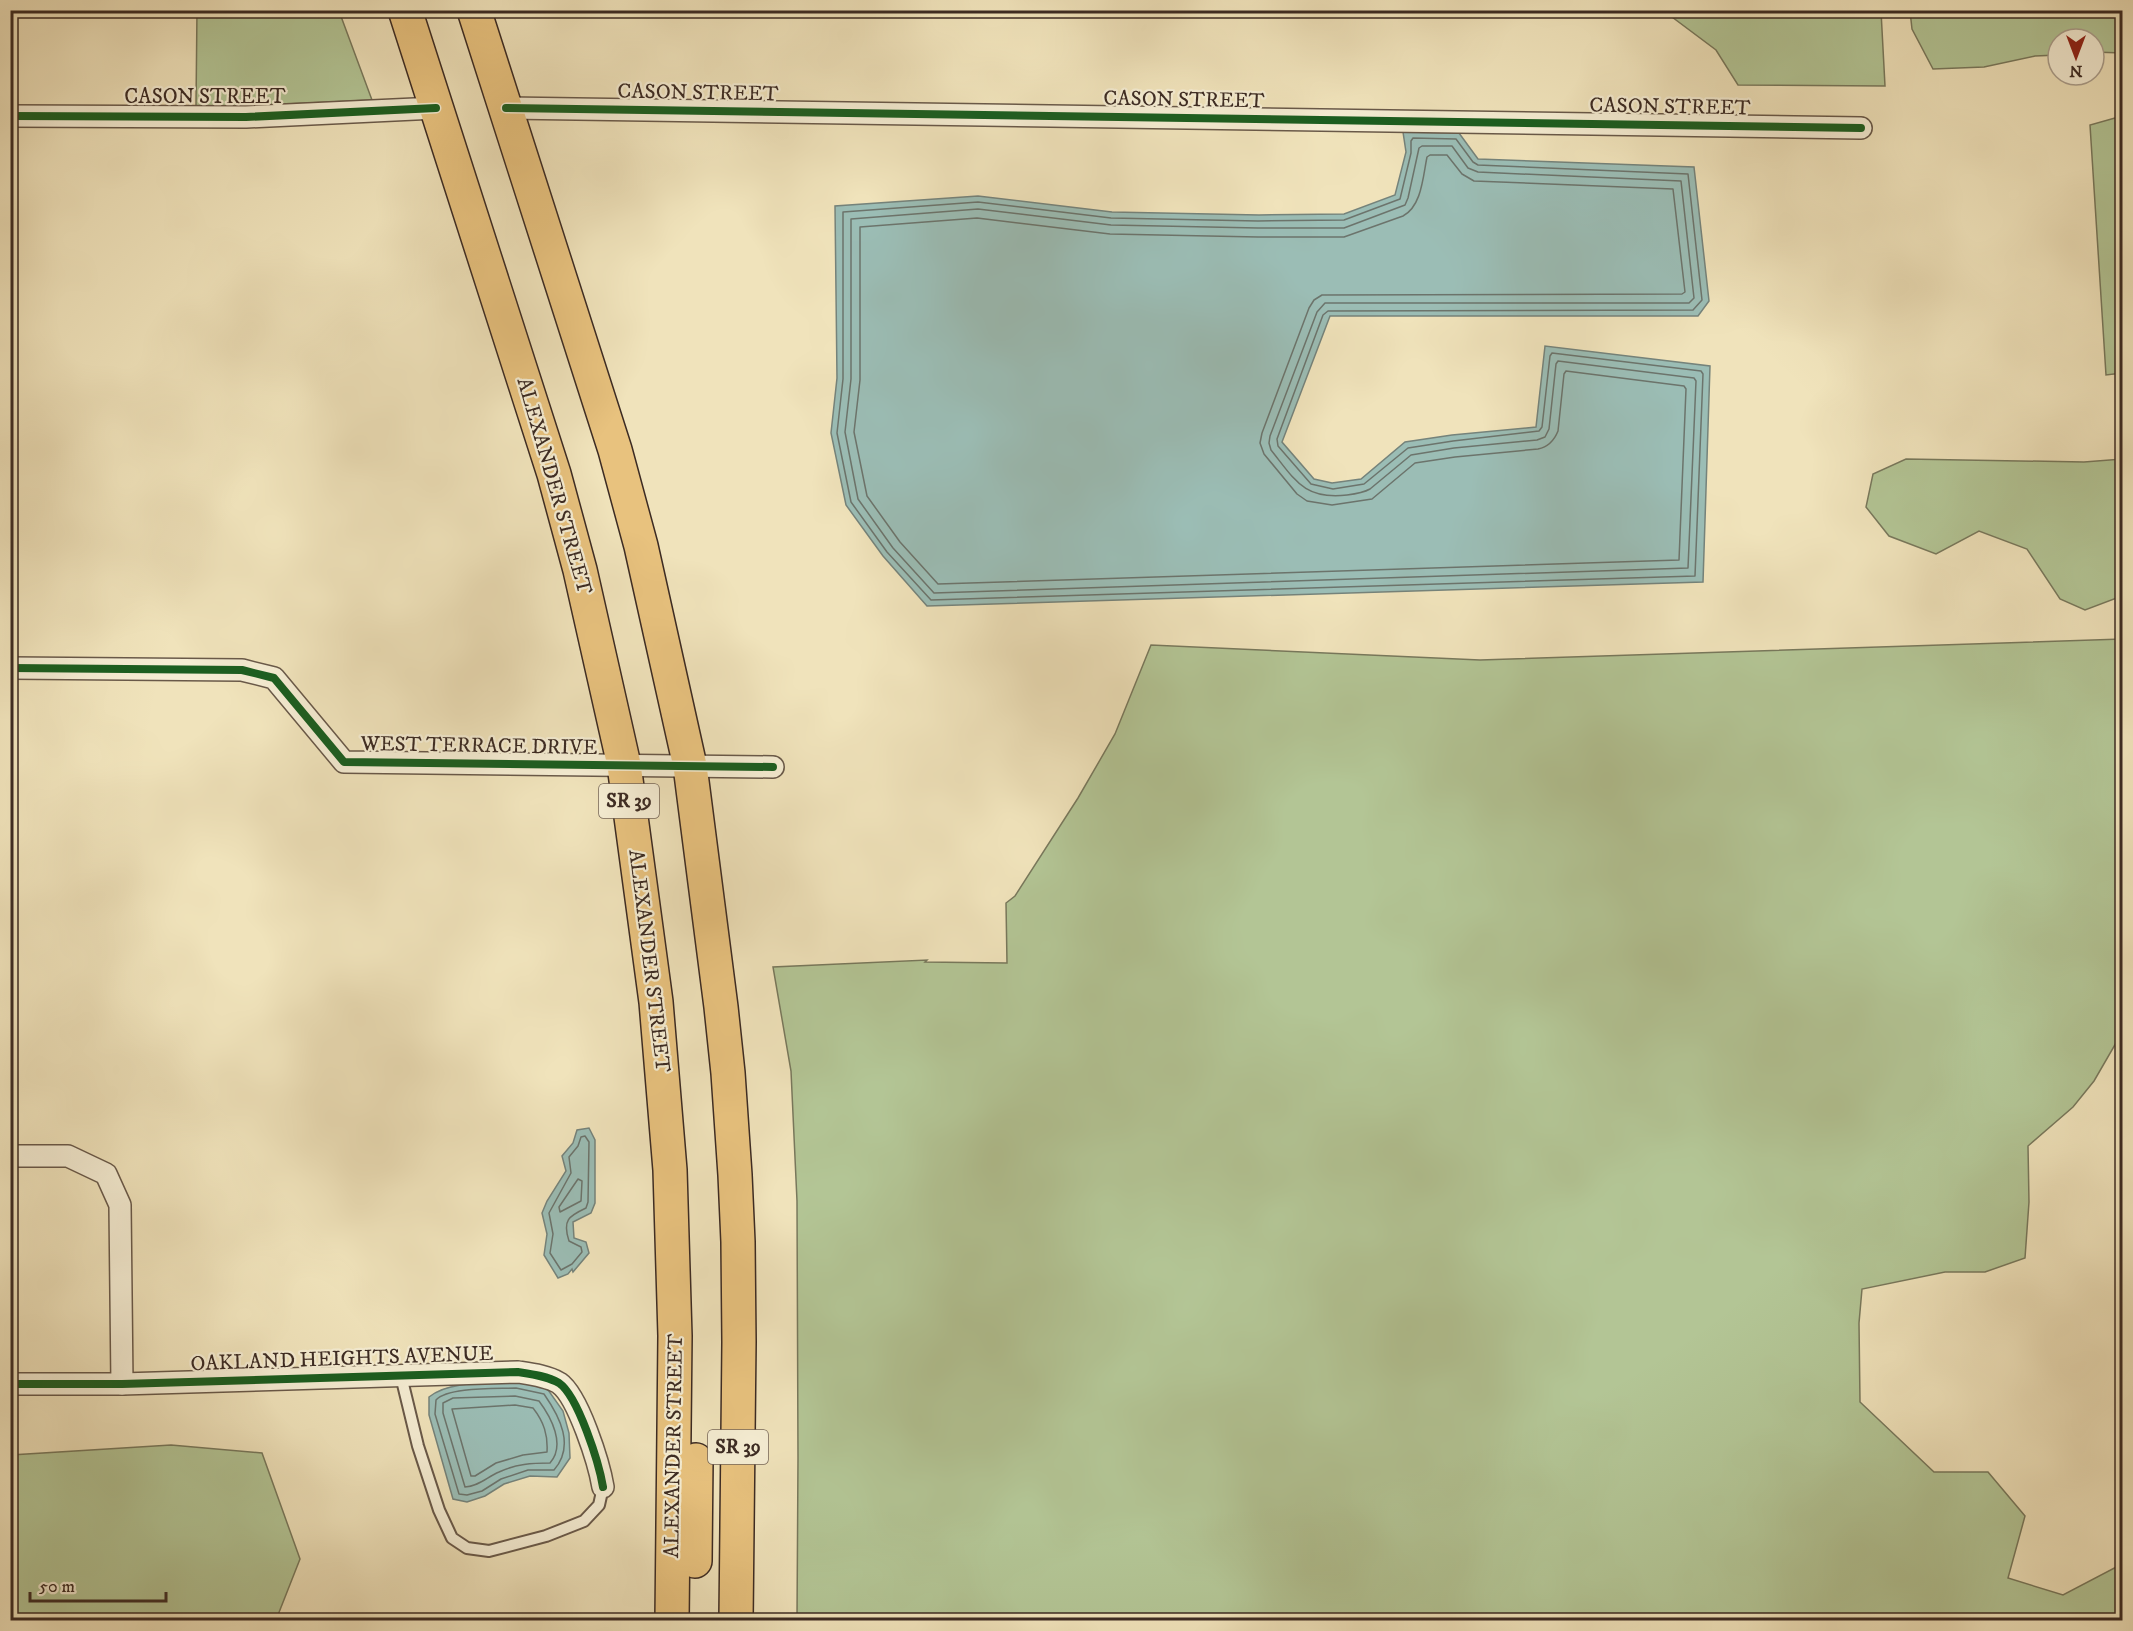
<svg xmlns="http://www.w3.org/2000/svg" width="2133" height="1631" font-family="'IM FELL DW Pica',serif">
	<style>
		.green { fill: #b3c595; stroke: #78785c; stroke-width: 1.5 }
		.water { fill: #9bbdb5; stroke: #75837b; stroke-width: 1.5 }
		.lines { fill: none; stroke-linecap: round; stroke-linejoin: round }
		.shore { stroke: #6c746c; stroke-width: 1.5 }
		.lane-casing { stroke: #695949; stroke-width: 14 }
		.street-casing { stroke: #695949; stroke-width: 24 }
		.primary-casing { stroke: #3c2b23; stroke-width: 36 }
		.lane { stroke: #f5edd3; stroke-width: 10 }
		.street { stroke: #f5edd3; stroke-width: 21 }
		.primary { stroke: #e8c27e; stroke-width: 33 }
		.cycleway-casing { stroke: #f5edd3; stroke-width: 11 }
		.cycleway { stroke: #1b5e20; stroke-width: 8 }
		.labels { text-anchor: middle; dominant-baseline: central; stroke-width: 4.5; stroke-linejoin: round; paint-order: stroke }
		.shield { fill: #f5edd3; stroke: #746558; stroke-width: 1.5 }
		.shield-label { font-size: 20px; font-weight: bold; fill: #3c2b23 }
		.street-label { font-size: 21px; fill: #3c2b23; stroke: #f5edd3 }
	</style>
	<rect width="100%" height="100%" fill="#f0e3bb"/>
	<filter id="stains"><feTurbulence type="fractalNoise" baseFrequency=".00333" numOctaves="4"/><feColorMatrix values="0 0 0 0 .2 0 0 0 0 .09 0 0 0 0 .02 0 0 0 .5 -.17"/></filter>
	<radialGradient id="worn" r=".72"><stop offset=".6" stop-color="#630" stop-opacity="0"/><stop offset="1" stop-color="#630" stop-opacity=".3"/></radialGradient>
	<g class="green">
		<polygon points="197,10 339,11 372,100 246,106 196,106"/>
		<polygon points="1664,11 1881,11 1885,86 1738,85 1716,50"/>
		<polygon points="1910,11 2122,11 2122,53 2094,52 2094,39 2058,39 2058,55 2035,56 1984,67 1933,69 1912,29"/>
		<polygon points="2122,116 2122,373 2106,375 2090,125"/>
		<polygon points="1906,459 2084,462 2122,459 2122,596 2085,610 2060,599 2027,549 1979,531 1936,554 1889,536 1866,507 1873,474"/>
		<polygon points="2122,639 2122,1036 2120,1036 2094,1081 2073,1107 2028,1146 2029,1202 2025,1258 1985,1272 1945,1272 1862,1289 1859,1323 1860,1402 1934,1472 1988,1472 2025,1516 2008,1578 2063,1595 2122,1564 2122,1620 797,1620 798,1458 797,1201 791,1071 773,967 927,960 925,962 1007,963 1006,903 1015,896 1078,798 1115,734 1151,645 1480,660"/>
		<polygon points="171,1445 262,1453 300,1559 276,1620 11,1620 11,1455"/>
	</g>
	<g class="water">
		<polygon points="1403,132 1459,133 1478,159 1694,167 1709,301 1698,316 1330,316 1282,442 1314,479 1332,483 1361,479 1405,442 1452,435 1536,427 1545,346 1710,366 1703,582 927,606 883,556 846,505 831,433 837,378 835,206 978,196 1112,212 1259,215 1344,214 1395,195 1406,152"/>
		<polygon points="589,1128 595,1140 595,1203 591,1213 573,1222 574,1238 586,1242 589,1253 573,1272 572,1269 568,1274 558,1278 544,1255 547,1234 542,1213 547,1201 566,1171 562,1156 573,1143 577,1130"/>
		<path d="M516,1382L546,1387L563,1411L569,1433L570,1458L557,1477L530,1476L504,1484L485,1496L467,1502L453,1499L429,1415V1397C449,1380 489,1384 516,1382Z"/>
	</g>
	<g class="lines">
		<g class="shore">
			<polygon points="1413,138 1456,139 1473,162 1478,165 1688,174 1702,300 1693,310 1328,311 1323,315 1277,439 1278,446 1311,484 1333,489 1364,484 1408,448 1453,441 1539,431 1542,427 1550,356 1552,353 1701,371 1703,374 1695,576 931,600 887,552 851,502 837,433 843,379 843,212 978,202 1111,218 1258,221 1344,220 1400,199 1411,153 1411,141"/>
			<path d="M1422,146H1452L1468,168L1478,172L1681,181L1694,298L1689,303H1325L1317,312L1270,436L1269,443L1271,450C1295,480 1304,500 1347,495C1355,494 1363,493 1370,489L1411,455L1454,448L1537,440L1545,437L1549,429L1556,364L1558,361L1694,378L1696,381L1688,568L934,593L893,548L858,499L845,432L851,379V219L978,209L1111,225L1258,228H1344L1405,205L1408,198L1419,148Z"/>
			<path d="M1430,155H1447L1462,174L1474,181L1673,189L1685,292L1682,294L1322,295L1314,300L1309,308L1262,433L1260,443L1264,454L1297,494L1307,501L1332,505L1372,499L1415,463L1455,457L1538,449C1548,447 1554,441 1558,431L1564,374L1566,371L1684,386L1686,389L1679,560L938,584L900,542L867,496L854,432L860,380V227L977,218L1110,234L1258,237H1344L1403,216C1422,206 1423,176 1427,157Z"/>
			<path d="M585,1136L589,1142L588,1202L586,1208C569,1216 562,1220 569,1241L581,1247L582,1252L572,1264L561,1270L550,1253L553,1234L549,1213L571,1173L569,1157L578,1146L581,1137Z"/>
			<polygon points="578,1179 582,1181 581,1201 560,1212 559,1207"/>
			<path d="M516,1388L544,1394C560,1417 575,1446 554,1470H528L501,1479L482,1491L467,1495L459,1494L435,1414L436,1400C448,1387 496,1389 516,1388Z"/>
			<path d="M515,1396L539,1401C551,1417 566,1445 550,1463C532,1463 516,1464 499,1472C487,1477 479,1486 465,1487L443,1413V1403L453,1398Z"/>
			<path d="M515,1405L533,1408C544,1422 548,1435 547,1452L523,1455L496,1463L475,1476H471L452,1409Z"/>
		</g>
		<g class="lane-casing">
			<polyline id="lane" points="401,1376 418,1446 439,1510 452,1538 467,1548 489,1551 546,1536 584,1521 599,1505 603,1487"/>
		</g>
		<g class="street-casing">
			<g id="street">
				<polyline points="506,108 1861,128"/>
				<polyline points="10,116 246,117 436,108"/>
				<polyline points="10,668 242,670 274,678 344,762 773,767"/>
				<polyline points="10,1156 68,1156 106,1174 120,1205 122,1384"/>
				<path d="M10,1384H122L518,1372C531,1374 547,1376 559,1383C578,1396 599,1463 603,1487"/>
			</g>
		</g>
		<g class="primary-casing">
			<g id="primary">
				<polyline points="405,10 554,474 580,570 624,765 656,1002 670,1170 675,1336 672,1620"/>
				<polyline points="474,10 615,450 641,546 690,766 721,1007 728,1073 735,1175 738,1242 739,1342 736,1620"/>
				<polyline points="695,1561 696,1460"/>
			</g>
		</g>
		<use href="#lane" class="lane"/>
		<use href="#street" class="street"/>
		<use href="#primary" class="primary"/>
		<g class="cycleway-casing">
			<g id="cycleway">
				<polyline points="506,108 1861,128"/>
				<polyline points="10,116 246,117 436,108"/>
				<polyline points="10,668 242,670 274,678 344,762 773,767"/>
				<path d="M10,1384H122L518,1372C531,1374 547,1376 559,1383C578,1396 599,1463 603,1487"/>
			</g>
		</g>
		<use href="#cycleway" class="cycleway"/>
	</g>
	<g class="labels">
		<g class="shield">
			<rect x="599" y="784" width="60" height="34" rx="4.5"/>
			<rect x="708" y="1430" width="60" height="34" rx="4.5"/>
		</g>
		<g class="shield-label">
			<text x="629" y="801">SR 39</text>
			<text x="738" y="1447">SR 39</text>
		</g>
		<g class="street-label">
			<text transform="translate(698 93) rotate(1)">CASON STREET</text>
			<text x="205" y="97">CASON STREET</text>
			<text transform="translate(1184 100) rotate(1)">CASON STREET</text>
			<text transform="translate(1670 107) rotate(1)">CASON STREET</text>
			<text transform="translate(554 486) rotate(74)">ALEXANDER STREET</text>
			<text transform="translate(479 746) rotate(1)">WEST TERRACE DRIVE</text>
			<text transform="translate(649 961) rotate(83)">ALEXANDER STREET</text>
			<text transform="translate(342 1359) rotate(-2)">OAKLAND HEIGHTS AVENUE</text>
			<text transform="translate(674 1446) rotate(-89)">ALEXANDER STREET</text>
		</g>
	</g>
	<rect width="2133" height="1631" fill="none" stroke="#f0e3bb" stroke-width="36"/>
	<rect x="12" y="12" width="2109" height="1607" fill="none" stroke="#3c2b23" stroke-width="3"/>
	<rect x="18" y="18" width="2097" height="1595" fill="none" stroke="#3c2b23" stroke-width="1.5"/>
	<g transform="translate(2076 57) rotate(180)"><circle r="28" fill="#f5edd3" stroke="#ab9f8d" stroke-width="1.5"/>
	<path d="M0-4.5L10 22L0 15L-10 22Z" fill="#8f2418"/>
	<text y="-9" font-size="16" font-weight="bold" text-anchor="middle" fill="#3c2b23">N</text>
	</g>
	<path d="M30 1592v9h136v-9" fill="none" stroke="#3c2b23" stroke-width="3"/>
	<text x="39" y="1592" font-size="18" fill="#3c2b23" stroke="#f5edd3" stroke-width="4.5" paint-order="stroke">50 m</text>
	<rect width="100%" height="100%" filter="url(#stains)"/>
	<rect width="100%" height="100%" fill="url(#worn)"/>
</svg>
